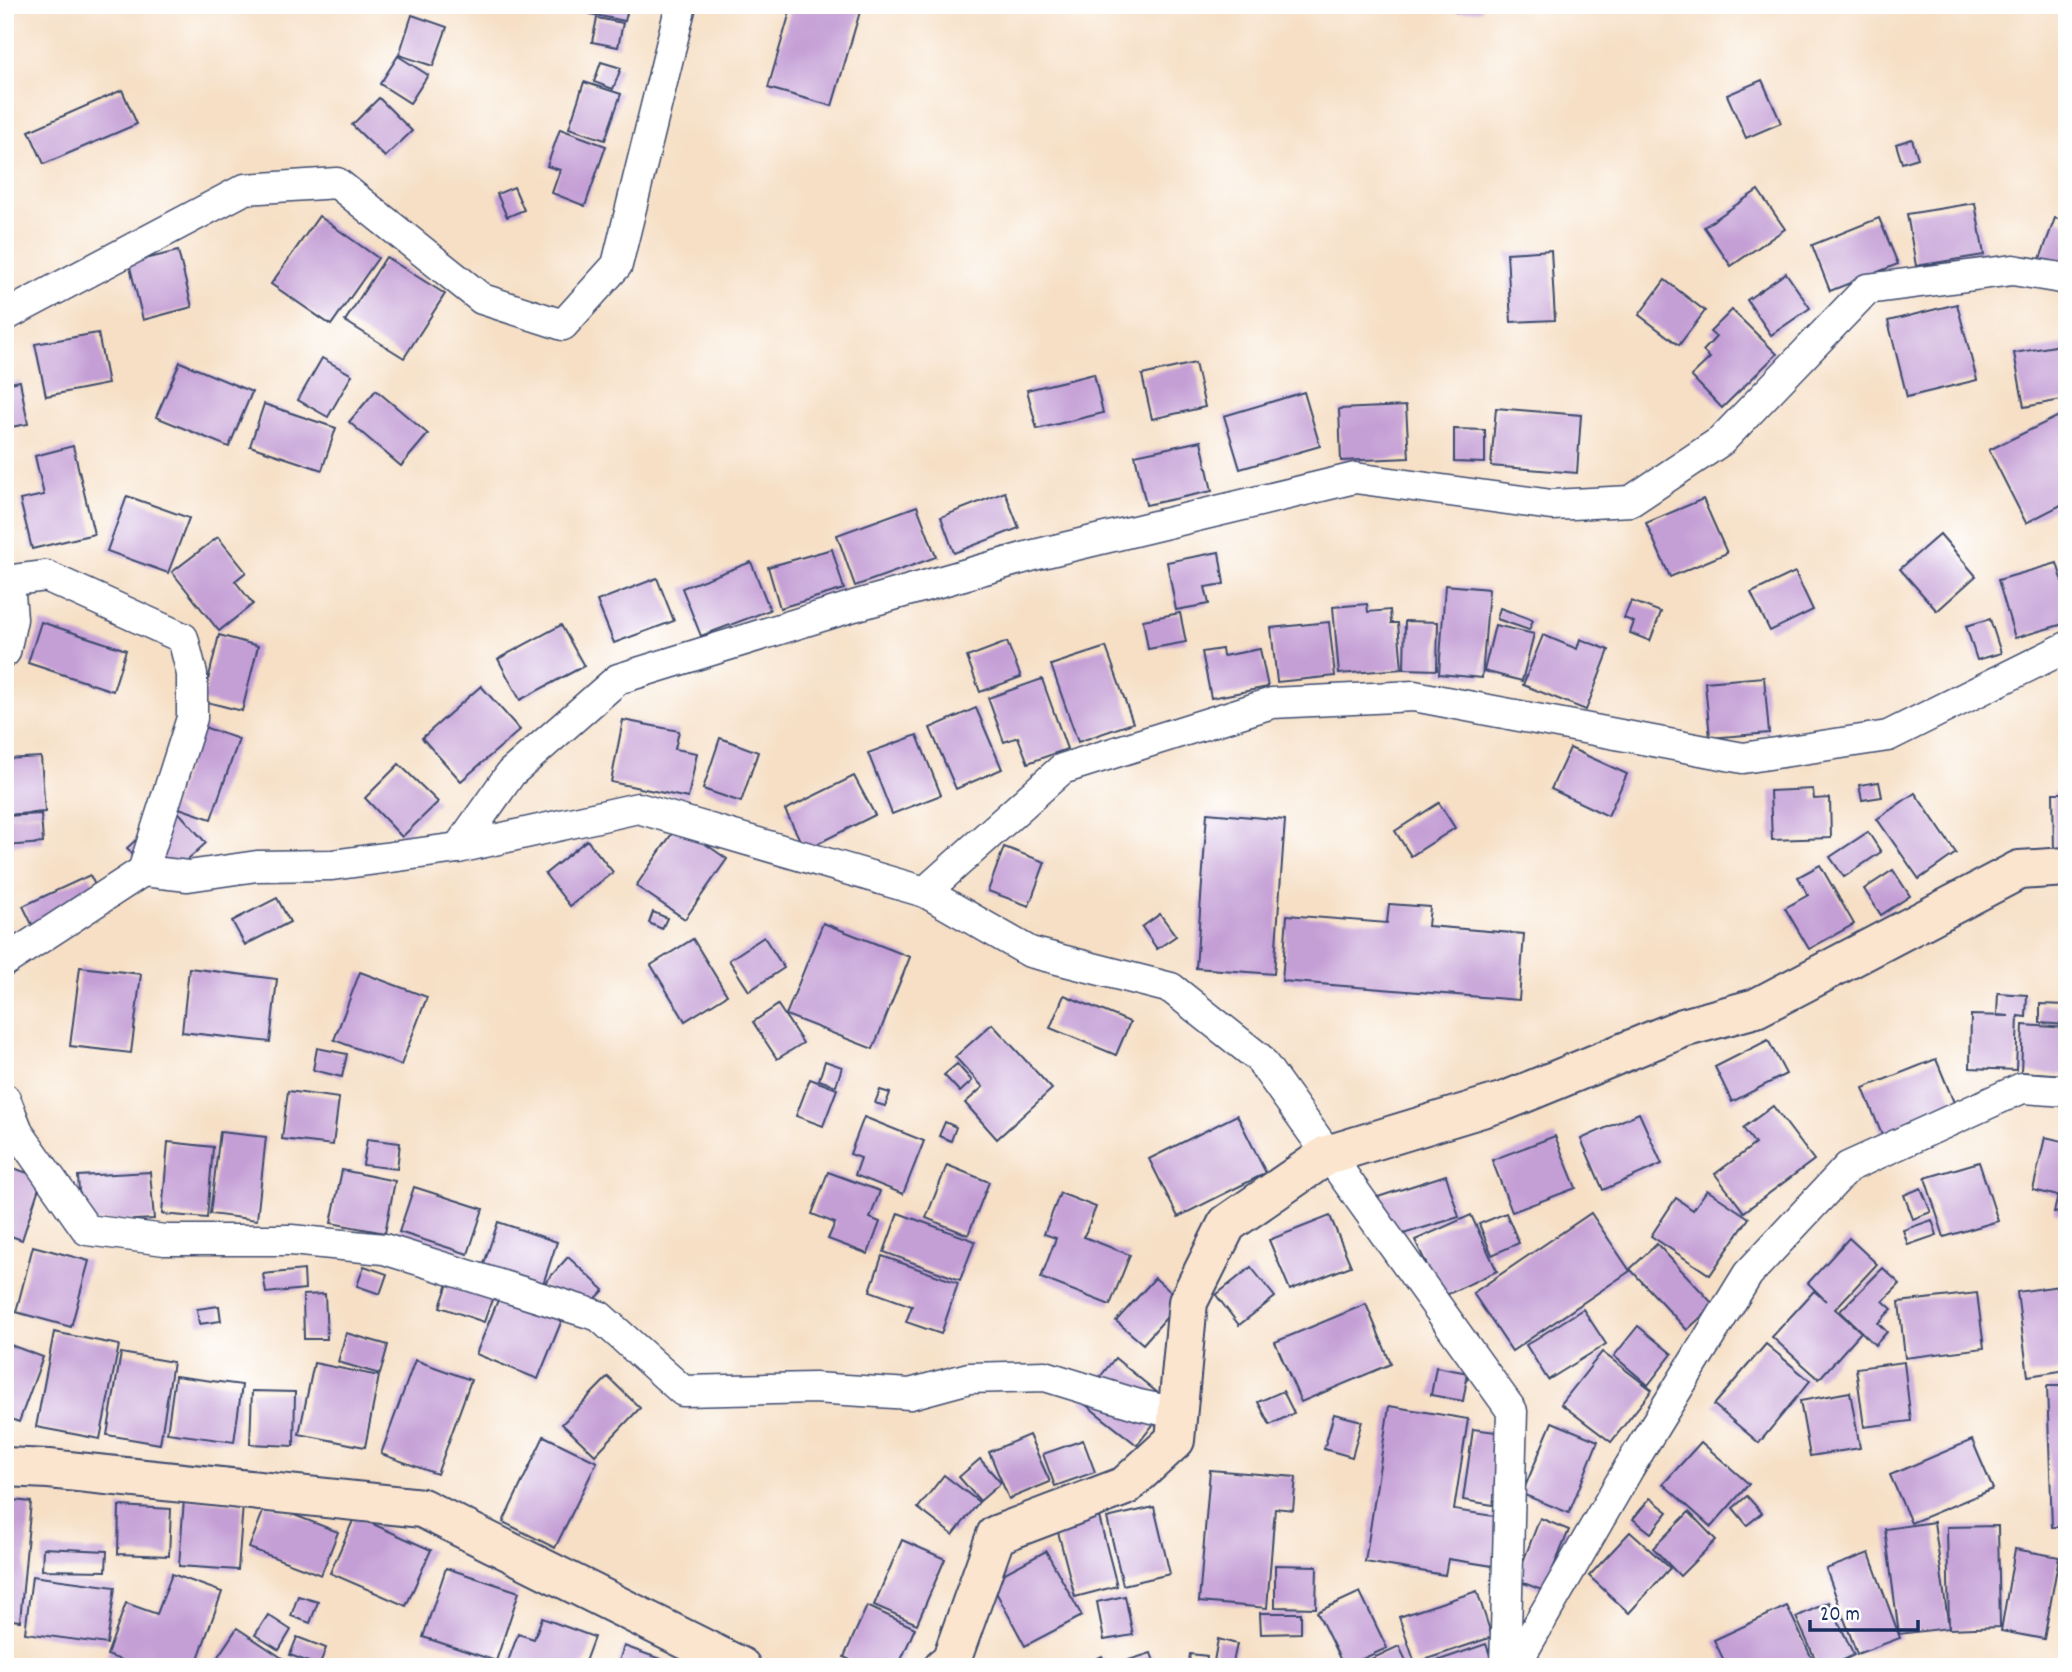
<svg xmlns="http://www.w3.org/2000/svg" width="2072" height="1672" font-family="Dekko,sans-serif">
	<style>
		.building { fill: #c49fd5 }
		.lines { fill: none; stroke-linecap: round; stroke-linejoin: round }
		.street-casing { stroke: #3c496d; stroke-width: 33 }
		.secondary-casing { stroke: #3c496d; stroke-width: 42 }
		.street { stroke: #fff; stroke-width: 30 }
		.secondary { stroke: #fbe5cf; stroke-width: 38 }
	</style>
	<rect width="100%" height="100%" fill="#fff"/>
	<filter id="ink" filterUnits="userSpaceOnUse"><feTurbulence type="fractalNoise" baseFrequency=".0143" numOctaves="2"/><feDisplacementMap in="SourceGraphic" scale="14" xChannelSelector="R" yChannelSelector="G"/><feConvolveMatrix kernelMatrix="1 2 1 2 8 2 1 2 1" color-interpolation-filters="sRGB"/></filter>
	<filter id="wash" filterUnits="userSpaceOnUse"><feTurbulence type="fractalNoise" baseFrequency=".00686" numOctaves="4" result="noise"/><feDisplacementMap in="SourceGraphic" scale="28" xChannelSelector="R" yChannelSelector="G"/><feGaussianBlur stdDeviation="1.57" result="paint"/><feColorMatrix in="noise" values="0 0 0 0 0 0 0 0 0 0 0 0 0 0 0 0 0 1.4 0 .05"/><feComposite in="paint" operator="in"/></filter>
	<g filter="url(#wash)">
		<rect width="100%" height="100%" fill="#f6dfc5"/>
		<g id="blocks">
			<g class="building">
				<polygon points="591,5 629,5 625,21 590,14"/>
				<polygon points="792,5 862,5 832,106 768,88"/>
				<polygon points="1455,5 1481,5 1482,10 1456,12"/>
				<polygon points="412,15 447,27 433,66 399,55"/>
				<polygon points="597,18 623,23 618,47 592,42"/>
				<polygon points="398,56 428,75 410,103 380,84"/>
				<polygon points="601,62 621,68 613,89 594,82"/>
				<polygon points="1762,80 1781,123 1746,138 1727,95"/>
				<polygon points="584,82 621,94 605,140 569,128"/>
				<polygon points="122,90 137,124 44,164 29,131"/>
				<polygon points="379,98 412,131 385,157 352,125"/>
				<polygon points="560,129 606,146 585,206 552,193 560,170 547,166"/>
				<polygon points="1912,139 1918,158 1902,163 1896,144"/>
				<polygon points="514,187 524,210 507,217 497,194"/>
				<polygon points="1758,190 1785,229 1731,266 1704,227"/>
				<polygon points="1975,203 1984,255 1916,266 1907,214"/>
				<polygon points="319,216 378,258 331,325 271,284"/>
				<polygon points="1879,218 1898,264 1830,291 1812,245"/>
				<polygon points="2055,218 2067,222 2067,269 2040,259"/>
				<polygon points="1551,250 1555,320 1511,322 1507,253"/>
				<polygon points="178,251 192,307 143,320 129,263"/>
				<polygon points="386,257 445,294 404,358 345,321"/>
				<polygon points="1786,273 1810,308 1771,335 1747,300"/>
				<polygon points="1665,280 1705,311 1679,345 1639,315"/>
				<polygon points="1957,304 1977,380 1907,397 1888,321"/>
				<polygon points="1732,310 1777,354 1722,408 1691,376 1710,358 1703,351 1716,337 1710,332"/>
				<polygon points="98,333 108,384 46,396 35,344"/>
				<polygon points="2067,344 2067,399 2024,407 2014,353"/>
				<polygon points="322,358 352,375 328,417 298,400"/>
				<polygon points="180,362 252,392 229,447 156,417"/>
				<polygon points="1195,363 1205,407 1152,419 1142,375"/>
				<polygon points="1094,374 1103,413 1037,429 1027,390"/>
				<polygon points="20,381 28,424 5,428 5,384"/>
				<polygon points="376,390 428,434 401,466 349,422"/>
				<polygon points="1304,392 1320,446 1240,469 1224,416"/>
				<polygon points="264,404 336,428 322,470 250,446"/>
				<polygon points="1406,406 1409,458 1341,461 1339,409"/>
				<polygon points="1496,408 1581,415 1577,473 1491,466"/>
				<polygon points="2067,412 2067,502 2026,523 1989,450"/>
				<polygon points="1454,429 1485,430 1485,463 1454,462"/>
				<polygon points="1201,441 1212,491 1146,505 1135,455"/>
				<polygon points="73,446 94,534 32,549 20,500 44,495 35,456"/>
				<polygon points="1005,492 1019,528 954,553 941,517"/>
				<polygon points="127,496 189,518 168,573 107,551"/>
				<polygon points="1703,499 1727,553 1670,577 1646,523"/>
				<polygon points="917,506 936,557 855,586 837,535"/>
				<polygon points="1940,534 1976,576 1937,611 1900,569"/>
				<polygon points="218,537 246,572 235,581 253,604 219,631 172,572"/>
				<polygon points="832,549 844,589 780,608 768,567"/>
				<polygon points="1219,552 1224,584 1205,587 1209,604 1176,610 1167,562"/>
				<polygon points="751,562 770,610 701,636 682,588"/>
				<polygon points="2057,563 2067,595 2067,623 2015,638 1998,580"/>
				<polygon points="1795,572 1813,610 1770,631 1751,593"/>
				<polygon points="657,578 674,621 614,643 597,601"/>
				<polygon points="1445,585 1489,589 1482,678 1439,674"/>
				<polygon points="1631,601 1661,612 1650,641 1630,633 1634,622 1624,618"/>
				<polygon points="1367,604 1368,612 1390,610 1391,623 1398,623 1402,669 1339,674 1333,607"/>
				<polygon points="1500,608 1533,620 1529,630 1497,619"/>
				<polygon points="1180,613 1186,642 1148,649 1143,620"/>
				<polygon points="1990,619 2001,653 1977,660 1966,626"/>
				<polygon points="1405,621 1438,622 1437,670 1404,669"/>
				<polygon points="41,622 126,650 113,691 28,663"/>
				<polygon points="1329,622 1335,676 1277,682 1271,628"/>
				<polygon points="561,625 584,666 520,700 498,659"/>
				<polygon points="1495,625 1534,634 1522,681 1484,671"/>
				<polygon points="219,635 258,646 242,711 203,701"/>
				<polygon points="1543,635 1577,649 1580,639 1609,650 1586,710 1523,685"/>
				<polygon points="1007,642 1021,677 980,692 967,657"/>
				<polygon points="1106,647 1133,723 1078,742 1051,665"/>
				<polygon points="1222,649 1223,656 1260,649 1268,687 1211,698 1202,652"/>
				<polygon points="1764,677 1769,733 1710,738 1705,682"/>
				<polygon points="1042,679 1067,749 1028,763 1018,737 1004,742 988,698"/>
				<polygon points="481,686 520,730 461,781 422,738"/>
				<polygon points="976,708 1002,769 956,789 930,728"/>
				<polygon points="623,720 679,731 675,749 697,753 688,798 611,782"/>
				<polygon points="201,726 239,739 211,819 173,806 206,843 160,884 127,848 173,806"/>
				<polygon points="917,735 941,795 892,814 868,753"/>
				<polygon points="720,738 758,752 741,802 703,789"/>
				<polygon points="1570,748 1627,774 1608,816 1551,789"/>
				<polygon points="41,757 45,812 5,815 5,759"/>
				<polygon points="399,764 438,802 402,837 365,798"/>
				<polygon points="854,776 875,815 805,850 785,810"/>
				<polygon points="1879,782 1882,797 1862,800 1859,785"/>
				<polygon points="1813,789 1814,799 1830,798 1831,838 1772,840 1770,791"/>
				<polygon points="1915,793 1956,853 1919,879 1877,819"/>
				<polygon points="2053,793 2067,793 2067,851 2054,851"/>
				<polygon points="1439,803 1455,828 1411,856 1395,831"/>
				<polygon points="1207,813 1285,820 1274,974 1196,968"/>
				<polygon points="41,814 43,843 5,846 5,816"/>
				<polygon points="678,825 727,859 685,919 636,886"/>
				<polygon points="1868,832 1881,852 1844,877 1830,857"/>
				<polygon points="587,840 613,872 570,906 545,874"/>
				<polygon points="1004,847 1045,862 1029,906 988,891"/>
				<polygon points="1820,865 1854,924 1809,949 1785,908 1808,895 1798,877"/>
				<polygon points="1893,870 1910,896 1881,915 1864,889"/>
				<polygon points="90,875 107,910 40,941 23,906"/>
				<polygon points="277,898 290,922 245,945 232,921"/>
				<polygon points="1389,904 1430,907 1428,926 1524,934 1519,1000 1282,981 1287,915 1387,923"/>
				<polygon points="653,912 667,918 662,929 649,923"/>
				<polygon points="1160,914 1176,936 1157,949 1142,927"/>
				<polygon points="2061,920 2067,920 2067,969 2065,970"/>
				<polygon points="823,923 910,957 873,1049 786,1015"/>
				<polygon points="764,937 784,968 749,991 729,960"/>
				<polygon points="693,939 727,995 685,1021 651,965"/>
				<polygon points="80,967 141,974 131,1053 70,1046"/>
				<polygon points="189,968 277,979 270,1042 182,1032"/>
				<polygon points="360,972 427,997 401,1065 334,1040"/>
				<polygon points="1998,993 2027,995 2026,1017 2018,1016 2016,1070 1970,1068 1971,1015 2009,1016 1997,1015"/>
				<polygon points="1064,995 1130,1022 1116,1055 1050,1028"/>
				<polygon points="2040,1004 2067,1005 2067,1025 2040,1023"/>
				<polygon points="778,1005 803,1043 777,1059 753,1022"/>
				<polygon points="992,1024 1052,1089 997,1139 965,1103 983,1087 955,1057"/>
				<polygon points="2023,1025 2067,1028 2067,1075 2021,1072"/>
				<polygon points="1768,1040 1786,1074 1732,1102 1715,1067"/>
				<polygon points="317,1048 347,1054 342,1077 313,1070"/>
				<polygon points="1936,1059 1955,1105 1882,1135 1863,1088"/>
				<polygon points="825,1061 842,1067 836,1086 819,1080"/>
				<polygon points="957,1064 972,1081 960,1092 944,1075"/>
				<polygon points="810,1079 837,1089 823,1126 796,1116"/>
				<polygon points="880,1090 890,1093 885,1106 875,1103"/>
				<polygon points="288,1091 339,1098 333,1145 282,1139"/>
				<polygon points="1773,1106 1814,1160 1744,1212 1715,1174 1755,1144 1743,1128"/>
				<polygon points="1639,1113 1662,1164 1603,1190 1581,1139"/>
				<polygon points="1237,1115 1266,1173 1178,1217 1149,1159"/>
				<polygon points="864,1117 924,1141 903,1194 855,1175 861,1158 850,1154"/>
				<polygon points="945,1122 956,1127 951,1141 939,1136"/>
				<polygon points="220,1132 266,1137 257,1220 210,1214"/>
				<polygon points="1555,1136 1576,1188 1512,1212 1492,1160"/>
				<polygon points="2045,1137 2067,1142 2067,1215 2054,1212 2058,1196 2033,1190"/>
				<polygon points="367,1139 400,1143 397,1169 363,1165"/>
				<polygon points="168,1142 213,1147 207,1218 162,1214"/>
				<polygon points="1979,1162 1998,1221 1944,1237 1925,1178"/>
				<polygon points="5,1165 42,1178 22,1240 5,1234"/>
				<polygon points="947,1165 989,1182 968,1235 926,1218"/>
				<polygon points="342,1170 395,1181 385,1233 331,1223"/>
				<polygon points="150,1172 154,1219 81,1223 78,1176"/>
				<polygon points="828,1172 880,1191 870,1218 880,1222 868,1254 828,1239 835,1223 812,1214"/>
				<polygon points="1446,1175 1459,1217 1390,1238 1378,1197"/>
				<polygon points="414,1187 483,1209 468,1254 399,1232"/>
				<polygon points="1921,1188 1931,1212 1913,1219 1904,1195"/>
				<polygon points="1707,1190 1749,1218 1710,1275 1651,1236 1676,1198 1693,1210"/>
				<polygon points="1060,1193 1096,1207 1084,1237 1130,1255 1110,1305 1041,1278 1056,1238 1044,1234"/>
				<polygon points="898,1213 975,1241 960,1280 884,1252"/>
				<polygon points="1506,1213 1519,1243 1492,1255 1479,1224"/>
				<polygon points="1591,1213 1630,1271 1512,1351 1473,1293"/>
				<polygon points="1471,1215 1497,1271 1442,1297 1415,1240"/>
				<polygon points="1330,1216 1351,1266 1290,1290 1269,1240"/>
				<polygon points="1932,1220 1937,1235 1908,1245 1903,1230"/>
				<polygon points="498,1222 557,1242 541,1290 482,1270"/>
				<polygon points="1849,1238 1877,1264 1835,1309 1861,1332 1819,1379 1772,1337 1814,1291 1826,1301 1808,1283"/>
				<polygon points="1657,1244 1714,1305 1687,1330 1630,1269"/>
				<polygon points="33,1246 89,1261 71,1327 16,1312"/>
				<polygon points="882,1256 958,1283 941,1334 906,1322 912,1306 870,1291"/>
				<polygon points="568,1257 604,1290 578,1317 543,1285"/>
				<polygon points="364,1266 387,1274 380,1294 357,1286"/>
				<polygon points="1251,1267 1275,1297 1239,1325 1216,1295"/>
				<polygon points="1883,1268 1900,1284 1883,1301 1892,1309 1878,1323 1887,1332 1875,1345 1840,1311"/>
				<polygon points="304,1270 305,1289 266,1293 263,1274"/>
				<polygon points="451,1275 495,1291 484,1322 440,1307"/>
				<polygon points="1155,1278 1181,1301 1143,1344 1116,1321"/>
				<polygon points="2067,1285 2067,1370 2028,1376 2017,1292"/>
				<polygon points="1977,1293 1984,1348 1905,1358 1899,1302"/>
				<polygon points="325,1294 327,1339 304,1339 303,1295"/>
				<polygon points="500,1295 562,1320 538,1379 476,1354"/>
				<polygon points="1366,1304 1391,1364 1301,1402 1275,1342"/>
				<polygon points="219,1306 221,1321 199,1324 197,1309"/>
				<polygon points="1583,1309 1606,1344 1548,1380 1526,1345"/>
				<polygon points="1638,1326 1672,1354 1648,1385 1614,1356"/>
				<polygon points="54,1332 119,1345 100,1439 36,1427"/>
				<polygon points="346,1333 388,1345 380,1374 338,1362"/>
				<polygon points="5,1343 43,1357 19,1422 5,1417"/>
				<polygon points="1766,1344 1810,1381 1759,1443 1714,1405"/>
				<polygon points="1602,1352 1652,1390 1611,1442 1561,1404"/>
				<polygon points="121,1353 173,1362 160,1444 107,1435"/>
				<polygon points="1115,1358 1170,1403 1137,1445 1081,1401"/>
				<polygon points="415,1360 471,1380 437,1474 381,1454"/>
				<polygon points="1904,1362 1911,1421 1864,1427 1856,1368"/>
				<polygon points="314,1363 379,1376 365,1447 299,1434"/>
				<polygon points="1436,1367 1468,1373 1463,1401 1431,1395"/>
				<polygon points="175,1376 242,1385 234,1442 167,1433"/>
				<polygon points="608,1377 640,1408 595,1455 562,1424"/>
				<polygon points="2047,1386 2067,1386 2067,1527 2052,1527"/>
				<polygon points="252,1391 295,1392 294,1446 250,1444"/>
				<polygon points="1283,1391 1294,1413 1270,1425 1258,1402"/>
				<polygon points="1850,1392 1860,1448 1810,1456 1800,1401"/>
				<polygon points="1389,1406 1468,1419 1454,1510 1500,1517 1493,1566 1448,1559 1445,1575 1365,1562"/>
				<polygon points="1334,1414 1362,1421 1352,1457 1324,1449"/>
				<polygon points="1552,1422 1598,1441 1569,1513 1522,1494"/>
				<polygon points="1473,1429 1504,1433 1493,1505 1463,1500"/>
				<polygon points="1029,1435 1050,1482 1009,1499 989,1452"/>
				<polygon points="544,1436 597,1462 555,1548 503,1522"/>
				<polygon points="1083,1440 1095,1472 1055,1486 1043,1454"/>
				<polygon points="1972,1440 1993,1489 1911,1523 1890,1475"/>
				<polygon points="1701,1442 1749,1484 1711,1527 1663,1484"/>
				<polygon points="980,1459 1001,1483 980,1501 959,1477"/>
				<polygon points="1210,1470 1296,1477 1293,1510 1275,1508 1267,1608 1199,1602"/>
				<polygon points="944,1475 979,1502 953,1535 918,1508"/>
				<polygon points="1747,1496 1762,1513 1747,1525 1733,1508"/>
				<polygon points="1650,1498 1668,1512 1651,1533 1633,1519"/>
				<polygon points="5,1499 31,1502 20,1621 5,1619"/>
				<polygon points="184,1499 243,1504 238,1570 179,1566"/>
				<polygon points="266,1504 338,1532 321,1575 249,1548"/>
				<polygon points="119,1506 171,1509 169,1556 118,1554"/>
				<polygon points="1154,1507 1170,1574 1123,1585 1107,1518"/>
				<polygon points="1689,1512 1716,1540 1680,1576 1653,1548"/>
				<polygon points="355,1516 431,1550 406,1606 330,1573"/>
				<polygon points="1099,1517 1117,1586 1075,1597 1057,1528"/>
				<polygon points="1540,1518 1569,1530 1544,1591 1516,1580"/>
				<polygon points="1934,1522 1949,1628 1899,1634 1885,1529"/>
				<polygon points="1998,1526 2000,1627 1949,1629 1947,1527"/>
				<polygon points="1630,1532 1670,1568 1629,1613 1589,1576"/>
				<polygon points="902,1540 945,1559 917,1624 874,1605"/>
				<polygon points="43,1548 107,1551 106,1571 42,1570"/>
				<polygon points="2015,1549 2059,1557 2044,1639 2001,1631"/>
				<polygon points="1046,1551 1082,1616 1025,1646 990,1581"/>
				<polygon points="1869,1553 1900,1638 1857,1654 1826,1569"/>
				<polygon points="1275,1565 1317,1566 1316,1608 1275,1607"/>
				<polygon points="446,1568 519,1592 496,1661 423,1637"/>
				<polygon points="172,1574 222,1592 195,1667 140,1667 107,1655 126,1603 157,1614"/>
				<polygon points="32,1576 115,1587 107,1644 25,1633"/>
				<polygon points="1477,1591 1492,1637 1415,1663 1399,1617"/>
				<polygon points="1360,1592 1387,1648 1344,1667 1317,1612"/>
				<polygon points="298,1596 318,1602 310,1623 291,1616"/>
				<polygon points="1125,1596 1133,1635 1104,1640 1097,1602"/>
				<polygon points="1829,1602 1854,1655 1829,1667 1819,1667 1796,1617"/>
				<polygon points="867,1606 915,1628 898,1667 864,1667 844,1657"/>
				<polygon points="1787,1606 1816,1667 1727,1667 1714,1640"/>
				<polygon points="1260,1613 1301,1613 1301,1633 1261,1634"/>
				<polygon points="268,1615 291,1630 279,1650 255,1635"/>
				<polygon points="542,1618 594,1637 583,1667 506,1667 518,1634 534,1639"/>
				<polygon points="237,1628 282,1658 276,1667 211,1667"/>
				<polygon points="297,1637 326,1648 319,1666 290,1655"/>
				<polygon points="1218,1639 1237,1644 1232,1667 1213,1667"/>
				<polygon points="1486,1644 1494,1667 1422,1667 1422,1666"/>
				<polygon points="624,1646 680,1666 680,1667 617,1667"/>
				<polygon points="1399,1646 1409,1667 1354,1667"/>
				<polygon points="1151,1653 1156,1667 1121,1667 1119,1663"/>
				<polygon points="1190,1654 1207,1656 1206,1667 1188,1667"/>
				<polygon points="1102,1656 1107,1667 1078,1667"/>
			</g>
		</g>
	</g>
	<g filter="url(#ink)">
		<use href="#blocks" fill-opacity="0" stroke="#3c496d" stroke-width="2"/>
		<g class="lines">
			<g class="street-casing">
				<g id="street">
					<polyline points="5,316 245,189 337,183 482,299 563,325 617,265 681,5"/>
					<polyline points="5,581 46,576 183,638 192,674 192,718 143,871 5,961"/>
					<polyline points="5,652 12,619 9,581"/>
					<polyline points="143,871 188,876 257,866 332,865 458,848"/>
					<polyline points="925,892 1062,769 1272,703 1414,696 1743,758 1888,736 2067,647"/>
					<polyline points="5,1099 19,1134 87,1230 165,1240 291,1240 384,1249 599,1316 683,1391 814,1388 910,1394 969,1378 1045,1376 1139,1405 1177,1413"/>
					<polyline points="1505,1667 1512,1411 1259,1058 1171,988 1030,952 925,892 638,808 458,848 511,773 618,679 854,606 1034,555 1355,478 1552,505 1631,501 1721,441 1867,289 2013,270 2067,279"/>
					<polyline points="1514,1667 1630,1466 1748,1274 1848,1167 2022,1088 2067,1091"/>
				</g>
			</g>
			<g class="secondary-casing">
				<g id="secondary">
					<polyline points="5,1467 49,1469 422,1508 741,1667"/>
					<polyline points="943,1667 951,1661 996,1535 1125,1486 1175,1440 1188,1302 1227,1224 1327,1155 1505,1101 1683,1028 1756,1008 2019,870 2067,867"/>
				</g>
			</g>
			<use href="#street" class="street"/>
			<use href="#secondary" class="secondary"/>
		</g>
	</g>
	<rect width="2072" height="1672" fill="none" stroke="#fff" stroke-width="28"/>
	<path d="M1810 1620v10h108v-10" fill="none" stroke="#1b2f5e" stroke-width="3.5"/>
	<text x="1820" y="1620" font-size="21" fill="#1b2f5e" stroke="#ffffff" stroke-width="5" paint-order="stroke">20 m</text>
</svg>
